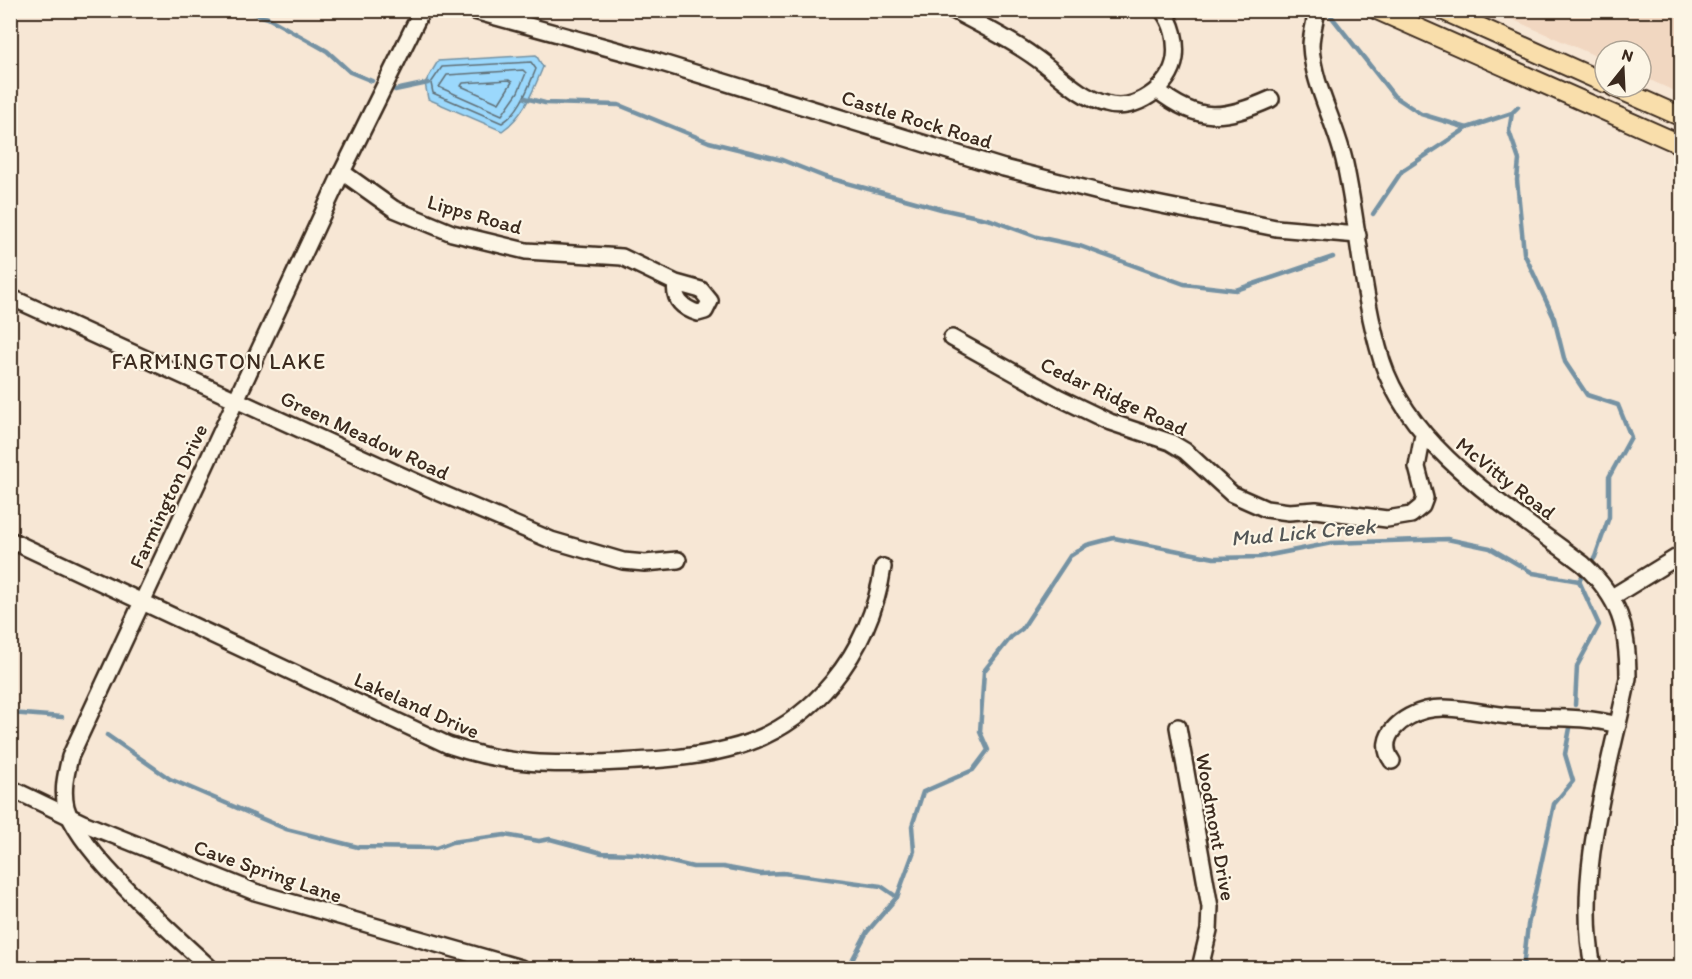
<svg xmlns="http://www.w3.org/2000/svg" width="1692" height="979" font-family="Itim,sans-serif">
	<style>
		.built { fill: #f1d7c1 }
		.water { fill: #9bd8fc; stroke: #7592a3; stroke-width: 1.5 }
		.lines { fill: none; stroke-linecap: round; stroke-linejoin: round }
		.shore { stroke: #617077; stroke-width: 1.5 }
		.stream { stroke: #7592a3; stroke-width: 4.5 }
		.minor-casing { stroke: #3b2a1e; stroke-width: 20 }
		.major-casing { stroke: #3b2a1e; stroke-width: 22 }
		.minor { stroke: #fcf5e5; stroke-width: 15 }
		.major { stroke: #f9deab; stroke-width: 18 }
		.labels { text-anchor: middle; dominant-baseline: central; stroke-width: 4.5; stroke-linejoin: round; paint-order: stroke }
		.street-label { font-size: 21px; fill: #3b2a1e; stroke: #fcf5e5 }
		.neighbourhood-label { font-size: 22px; letter-spacing: 1.5px; fill: #3b2a1e; stroke: #fcf5e5 }
		.water-label { font-size: 22px; font-style: italic; fill: #535656; stroke: #fcf5e5 }
	</style>
	<rect width="100%" height="100%" fill="#f7e7d5"/>
	<filter id="ink" filterUnits="userSpaceOnUse"><feTurbulence type="fractalNoise" baseFrequency=".0167" numOctaves="2"/><feDisplacementMap in="SourceGraphic" scale="12" xChannelSelector="R" yChannelSelector="G"/><feConvolveMatrix kernelMatrix="1 2 1 2 8 2 1 2 1" color-interpolation-filters="sRGB"/></filter>
	<g filter="url(#ink)">
		<polygon class="built" points="1493,11 1681,11 1681,94 1641,76 1641,51 1605,51 1605,60"/>
		<path class="water" d="M536,55L543,67C533,91 524,116 502,131L428,99L425,83L438,61Z"/>
		<g class="lines">
			<g class="shore">
				<path d="M531,62L536,69C528,88 520,112 502,123L433,93L431,83L442,67Z"/>
				<polygon points="523,70 526,73 518,92 502,115 439,87 447,75"/>
				<polygon points="509,80 512,82 499,103 461,86 463,83"/>
			</g>
			<g class="stream">
				<polyline points="244,10 268,18 327,51 350,72 372,81"/>
				<polyline points="1331,16 1394,96 1421,114 1467,128"/>
				<polyline points="395,90 428,83"/>
				<polyline points="525,98 545,103 619,105 709,142 782,160 825,177 941,209 991,220 1037,237 1080,246 1184,284 1236,290 1333,257"/>
				<polyline points="1518,107 1512,113 1509,131 1519,160 1517,180 1524,253 1554,318 1565,362 1587,395 1618,405 1631,437 1609,477 1609,517 1595,557 1579,581"/>
				<polyline points="1373,214 1402,171 1467,128 1512,113"/>
				<polyline points="1575,705 1577,666 1599,625 1579,581"/>
				<polyline points="10,713 62,717"/>
				<polyline points="107,735 170,779 286,829 358,847 436,848 452,842 505,835 539,841 550,839 602,853 638,854 693,867 723,867 761,874 783,873 881,886 897,897"/>
				<polyline points="848,968 867,932 897,897 914,851 912,826 923,792 973,770 988,750 980,732 984,671 1011,637 1022,629 1070,556 1087,545 1114,538 1214,558 1260,557 1332,543 1447,539 1490,548 1533,573 1579,581"/>
				<polyline points="1523,968 1528,925 1554,804 1573,781 1565,754 1570,728"/>
			</g>
			<g class="minor-casing">
				<g id="minor">
					<polyline points="471,10 649,59 1004,168 1107,194 1276,228 1358,235"/>
					<path d="M953,10C980,25 1008,38 1033,56C1057,72 1078,97 1106,104C1135,113 1171,87 1175,58C1177,42 1173,23 1162,10"/>
					<path d="M1317,10C1315,22 1311,35 1311,46C1313,86 1337,125 1345,164C1359,229 1362,297 1382,361C1411,451 1511,509 1583,564C1620,599 1628,627 1628,678C1609,773 1575,870 1593,968"/>
					<path d="M1157,90C1198,123 1224,120 1271,99"/>
					<path d="M342,172L394,209L452,233L526,251L622,257L676,283L701,290L710,301L705,311L698,313C683,308 673,300 676,283"/>
					<polyline points="10,297 438,492 551,540 623,561 645,563 678,560"/>
					<polyline points="952,338 1058,397 1110,422 1170,442 1185,451 1232,494 1266,509 1289,512 1316,510 1387,519 1411,515 1422,506 1425,498 1417,467 1423,435"/>
					<path d="M10,540L448,745C509,766 555,765 619,762C655,760 692,758 727,749C812,729 871,651 883,567"/>
					<polyline points="1612,597 1682,554"/>
					<polyline points="1178,727 1210,907 1209,930 1200,968"/>
					<path d="M1392,761C1374,736 1405,715 1426,710C1451,704 1483,714 1509,716C1547,719 1581,715 1618,725"/>
					<polyline points="10,788 83,823 255,892 521,968"/>
					<path d="M210,968C174,934 79,853 66,807C62,790 66,774 70,757L342,172L422,10"/>
				</g>
			</g>
			<g class="major-casing">
				<g id="major">
					<polyline points="1377,10 1682,145"/>
					<polyline points="1442,10 1605,83"/>
					<polyline points="1614,87 1682,117"/>
				</g>
			</g>
			<use href="#minor" class="minor"/>
			<use href="#major" class="major"/>
		</g>
	</g>
	<g class="labels">
		<g class="street-label">
			<text transform="translate(917 119) rotate(17)">Castle Rock Road</text>
			<text transform="translate(475 214) rotate(16)">Lipps Road</text>
			<text transform="translate(1114 396) rotate(25)">Cedar Ridge Road</text>
			<text transform="translate(365 435) rotate(25)">Green Meadow Road</text>
			<text transform="translate(1506 478) rotate(38)">McVitty Road</text>
			<text transform="translate(168 496) rotate(-65)">Farmington Drive</text>
			<text transform="translate(417 705) rotate(24)">Lakeland Drive</text>
			<text transform="translate(1216 827) rotate(80)">Woodmont Drive</text>
			<text transform="translate(268 871) rotate(19)">Cave Spring Lane</text>
		</g>
		<g class="neighbourhood-label">
			<text x="219" y="361">FARMINGTON LAKE</text>
		</g>
		<g class="water-label">
			<text transform="translate(1303 532) rotate(-5)">Mud Lick Creek</text>
		</g>
	</g>
	<rect width="1692" height="979" fill="none" stroke="#fcf5e5" stroke-width="36"/>
	<rect x="18" y="18" width="1656" height="943" fill="none" stroke="#3b2a1e" stroke-width="2" filter="url(#ink)"/>
	<g transform="translate(1623 69) rotate(18)"><circle r="28" fill="#fcf5e5" stroke="#afa495" stroke-width="1.5"/>
	<path d="M0-4.5L10 22L0 15L-10 22Z" fill="#3b2a1e"/>
	<text y="-9" font-size="16" font-weight="bold" text-anchor="middle" fill="#3b2a1e">N</text>
	</g>
</svg>
